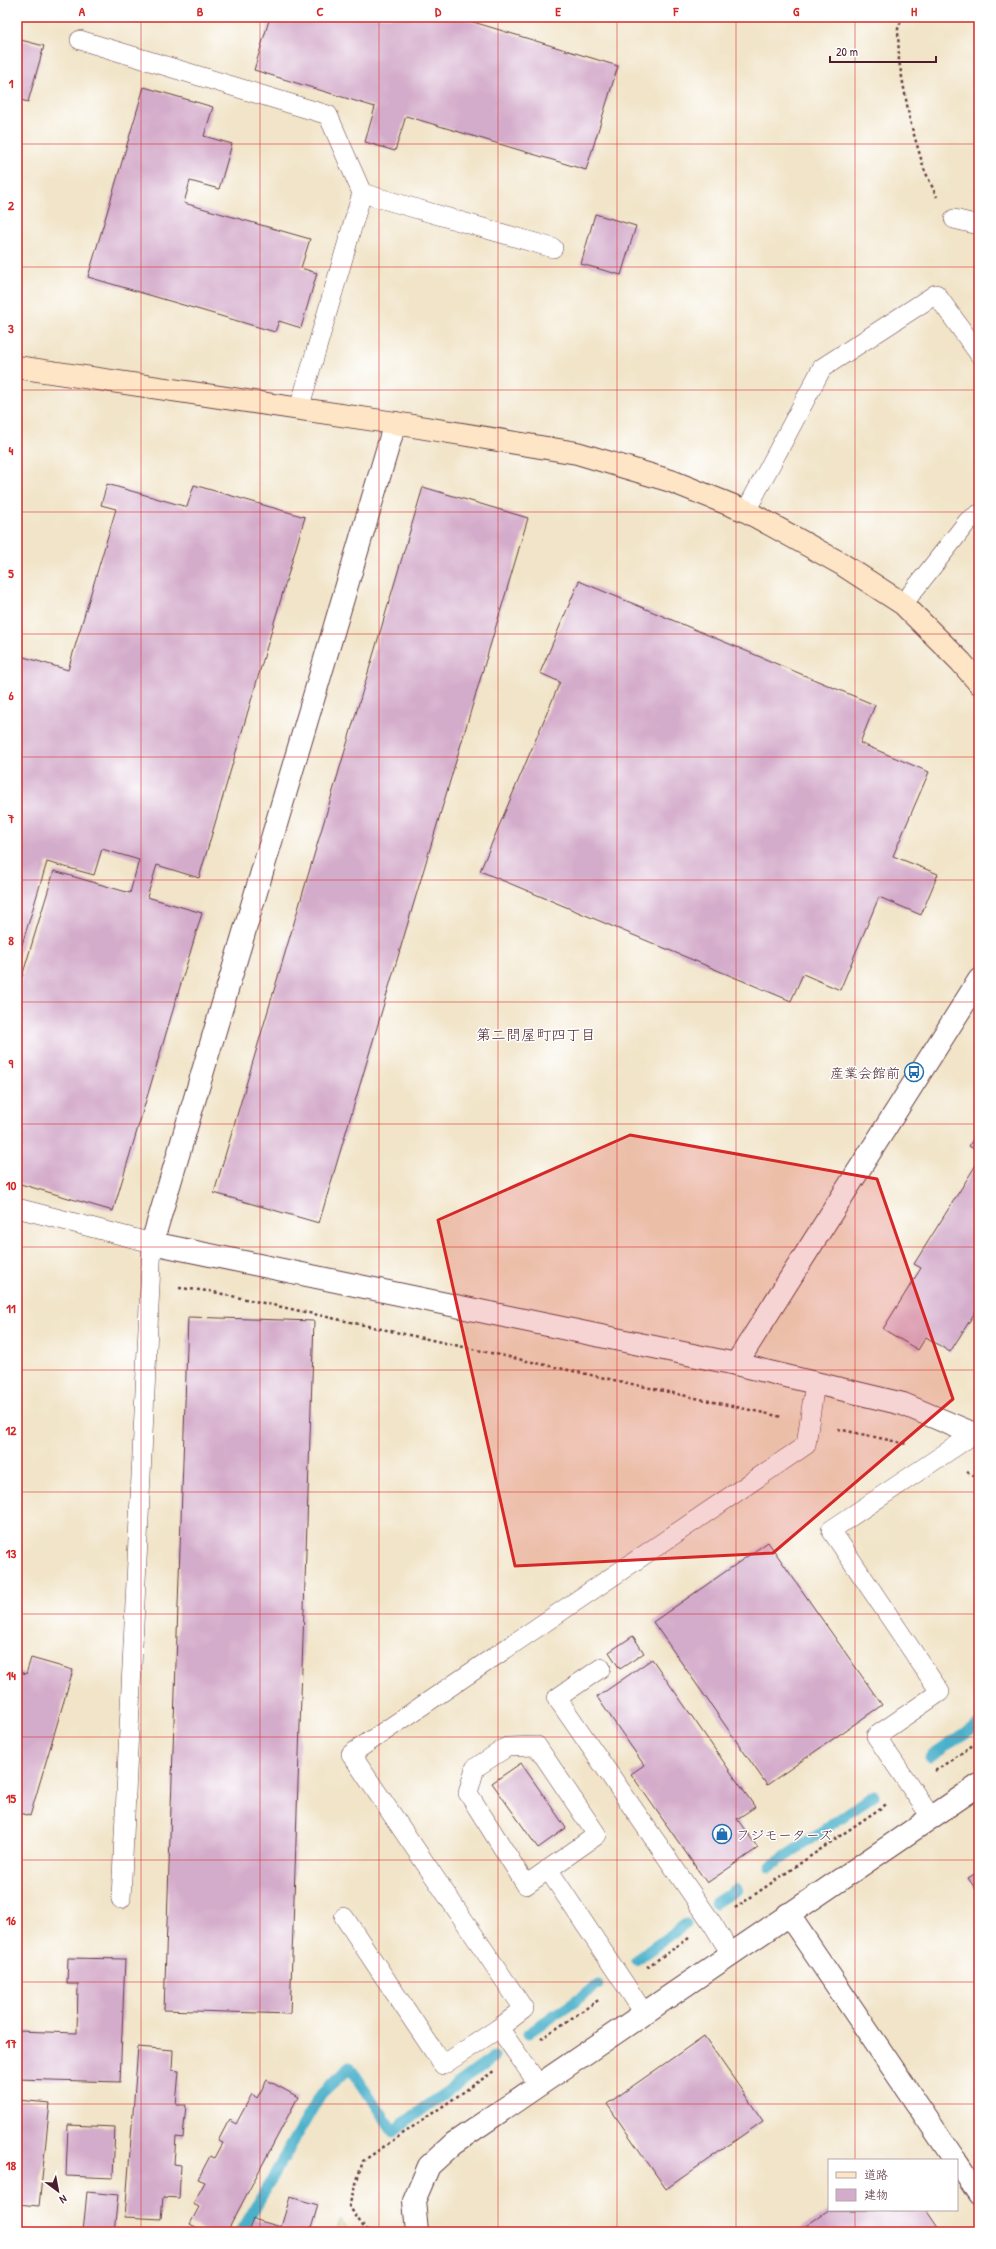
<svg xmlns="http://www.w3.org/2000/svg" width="996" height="2249" font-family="'Patrick Hand','Klee One',sans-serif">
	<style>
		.green { fill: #b9d277; stroke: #827851 }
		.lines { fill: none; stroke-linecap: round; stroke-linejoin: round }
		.stream { stroke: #4bb1ca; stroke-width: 11 }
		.building { fill: #d4accb }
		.lane-casing { stroke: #633d43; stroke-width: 20 }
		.street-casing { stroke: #633d43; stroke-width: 24 }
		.secondary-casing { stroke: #633d43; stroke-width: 24 }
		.path { stroke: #633d43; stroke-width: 2.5; stroke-dasharray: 3 3; stroke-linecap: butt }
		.lane { stroke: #fff; stroke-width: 19 }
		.street { stroke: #fff; stroke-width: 22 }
		.secondary { stroke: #fde5c5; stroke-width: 22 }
		.marked { fill: #d62828; fill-opacity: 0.2; stroke: #d62828; stroke-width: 3; stroke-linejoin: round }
		.grid { fill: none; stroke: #d62828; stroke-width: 1; stroke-opacity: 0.55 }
		.labels { text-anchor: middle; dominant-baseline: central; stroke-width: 3; stroke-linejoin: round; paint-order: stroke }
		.poi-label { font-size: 14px; fill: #4a1f2b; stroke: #fff; text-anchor: end }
		.neighbourhood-label { font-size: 15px; fill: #4a1f2b; stroke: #fff }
		.neatline { fill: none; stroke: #d62828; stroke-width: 1.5 }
		.grid-label { font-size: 13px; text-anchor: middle; font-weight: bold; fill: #d62828 }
	</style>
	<rect width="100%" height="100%" fill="#fff"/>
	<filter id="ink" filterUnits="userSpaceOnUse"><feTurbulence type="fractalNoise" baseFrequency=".025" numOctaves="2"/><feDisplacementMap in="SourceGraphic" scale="8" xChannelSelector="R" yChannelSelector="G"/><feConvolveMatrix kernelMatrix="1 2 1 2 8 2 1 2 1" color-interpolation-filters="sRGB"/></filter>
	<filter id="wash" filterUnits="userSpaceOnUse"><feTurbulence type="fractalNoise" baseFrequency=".012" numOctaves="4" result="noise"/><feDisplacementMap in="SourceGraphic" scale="16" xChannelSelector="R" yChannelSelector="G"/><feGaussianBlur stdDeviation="0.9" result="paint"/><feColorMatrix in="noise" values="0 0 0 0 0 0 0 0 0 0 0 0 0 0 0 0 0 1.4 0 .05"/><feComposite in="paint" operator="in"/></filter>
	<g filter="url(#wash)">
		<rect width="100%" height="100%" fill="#f1e4c8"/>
		<polygon class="green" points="341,2220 349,2232 336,2232"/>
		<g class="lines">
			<g class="stream">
				<polyline points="930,1757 979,1724"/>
				<polyline points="770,1867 874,1795"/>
				<polyline points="715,1903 737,1889"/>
				<polyline points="636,1960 686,1924"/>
				<polyline points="528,2033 598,1985"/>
				<polyline points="241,2232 321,2094 350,2067 393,2131 494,2057"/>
			</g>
		</g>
		<g id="blocks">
			<g class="building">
				<polygon points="270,17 457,17 618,66 586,170 406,116 395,151 365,142 375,107 254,70"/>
				<polygon points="17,39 44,46 28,102 17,99"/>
				<polygon points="144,87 213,107 204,136 232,144 219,189 190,181 184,203 310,239 301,268 317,273 301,328 279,321 275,332 88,277"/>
				<polygon points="595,214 636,226 621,275 581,264"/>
				<polygon points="107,484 187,507 194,485 305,517 199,878 157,865 147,897 202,913 113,1211 17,1183 17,993 54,871 130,893 139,860 102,849 94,875 47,862 17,961 17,655 68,670 116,509 101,505"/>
				<polygon points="423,487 528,518 319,1223 214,1193"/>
				<polygon points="579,581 875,705 860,743 929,772 893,856 938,874 921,915 879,897 840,990 803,974 791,1001 480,871 560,682 540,673"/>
				<polygon points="979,1130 979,1152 969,1146"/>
				<polygon points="979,1160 979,1306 950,1352 926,1337 918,1350 883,1329 921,1268 914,1264"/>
				<polygon points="188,1317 314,1321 290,2014 164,2010"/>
				<polygon points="768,1542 882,1705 767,1785 653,1622"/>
				<polygon points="633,1636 644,1653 620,1669 609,1652"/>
				<polygon points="31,1658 73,1670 30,1816 17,1812 17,1675 18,1671 26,1674"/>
				<polygon points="652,1659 755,1807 737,1819 758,1848 707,1883 631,1774 644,1765 597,1697"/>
				<polygon points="521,1763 566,1828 538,1848 492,1783"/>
				<polygon points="979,1871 979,1894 968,1878"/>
				<polygon points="68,1958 125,1959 120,2082 17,2079 17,2031 77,2033 78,1984 67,1984"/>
				<polygon points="704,2036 763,2121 666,2189 607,2104"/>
				<polygon points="138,2047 173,2050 172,2070 179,2071 176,2105 186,2105 183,2138 176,2137 174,2164 181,2165 179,2198 163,2197 161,2219 125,2217"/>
				<polygon points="267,2080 298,2097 227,2232 205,2232 190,2224 199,2207 193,2204 205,2182 198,2179 210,2156 215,2158 223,2143 218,2141 229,2120 236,2124 252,2094 257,2098"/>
				<polygon points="17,2100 50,2103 39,2206 17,2204"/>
				<polygon points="68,2125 115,2127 113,2178 66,2176"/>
				<polygon points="87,2192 118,2195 114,2232 83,2232"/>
				<polygon points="290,2197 318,2205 310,2232 248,2232 253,2219 281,2227"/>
				<polygon points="829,2210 926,2210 941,2232 797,2232"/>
			</g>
		</g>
	</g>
	<g filter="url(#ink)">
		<use href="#blocks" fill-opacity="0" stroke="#633d43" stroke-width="1"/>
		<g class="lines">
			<g class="lane-casing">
				<g id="lane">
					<polyline points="80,40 328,115 362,193 299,409"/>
					<polyline points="362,193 553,248"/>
					<polyline points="954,219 979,225"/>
					<polyline points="746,511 822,368 936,294 979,354"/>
					<polyline points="903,604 968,521 979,514"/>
					<polyline points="17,1208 152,1243 121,1899"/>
					<polyline points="601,1668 557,1698 712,1923 731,1954"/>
					<polygon points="537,1746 597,1835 526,1885 468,1793 475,1768 507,1747"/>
					<polyline points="931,1817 876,1736 940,1692 831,1530 974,1434"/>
					<polyline points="548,1869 644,2013"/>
					<polyline points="344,1917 443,2065 499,2028"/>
					<polyline points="539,2085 499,2028 524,2009 351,1754 806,1445 815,1383"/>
				</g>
			</g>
			<g class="street-casing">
				<g id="street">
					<polyline points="395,423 152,1243 736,1364 903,1404 979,1436"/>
					<polyline points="736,1364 979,980"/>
					<polyline points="788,1914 955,2160"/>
					<polyline points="957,2162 979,2195"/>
					<polyline points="417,2232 414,2201 429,2166 454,2143 979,1785"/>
				</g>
			</g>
			<g class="secondary-casing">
				<polyline id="secondary" points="17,367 395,423 577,453 671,481 746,511 840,563 903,604 961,662 979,683"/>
			</g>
			<g class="path">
				<polyline points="904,17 898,27 899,61 910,121 924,169 937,197"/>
				<polyline points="179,1288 209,1291 782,1417"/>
				<polyline points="838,1429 907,1444"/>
				<polyline points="967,1472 979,1478"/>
				<polyline points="935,1771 979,1741"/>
				<polyline points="735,1908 888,1803"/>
				<polyline points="647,1967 689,1938"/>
				<polyline points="541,2039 600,1999"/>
				<polyline points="367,2232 349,2206 363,2161 494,2071"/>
			</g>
			<use href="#lane" class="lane"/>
			<use href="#street" class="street"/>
			<use href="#secondary" class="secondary"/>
		</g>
	</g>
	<path class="marked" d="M630,1135L877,1179L953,1399L773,1553L515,1566L438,1220Z"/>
	<path class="grid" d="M141,17V2232M260,17V2232M379,17V2232M498,17V2232M617,17V2232M736,17V2232M855,17V2160M17,144H979M17,267H979M17,390H979M17,512H979M17,634H979M17,757H979M17,880H979M17,1002H979M17,1124H979M17,1247H979M17,1370H979M17,1492H979M17,1614H979M17,1737H979M17,1860H979M17,1982H979M17,2104H979M855,2210V2232"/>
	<defs>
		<g id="bus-ring" transform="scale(1)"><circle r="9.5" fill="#fff" stroke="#1f6fb2" stroke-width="1.5"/><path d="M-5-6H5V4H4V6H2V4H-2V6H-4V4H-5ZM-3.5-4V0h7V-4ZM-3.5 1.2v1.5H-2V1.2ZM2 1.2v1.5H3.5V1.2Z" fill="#1f6fb2"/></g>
		<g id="shop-ring" transform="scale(1)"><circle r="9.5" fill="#fff" stroke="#1f6fb2" stroke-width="1.5"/><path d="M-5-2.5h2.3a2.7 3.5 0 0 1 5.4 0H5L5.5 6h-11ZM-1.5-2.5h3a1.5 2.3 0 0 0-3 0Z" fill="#1f6fb2"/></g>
	</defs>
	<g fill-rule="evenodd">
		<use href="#bus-ring" x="914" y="1072"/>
		<use href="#shop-ring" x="722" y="1834"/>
	</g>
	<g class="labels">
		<g class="poi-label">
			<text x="900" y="1072">産業会館前</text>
			<text x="736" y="1834" text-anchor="start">フジモーターズ</text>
		</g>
		<g class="neighbourhood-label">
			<text x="536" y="1034">第二問屋町四丁目</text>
		</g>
	</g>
	<rect width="996" height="2249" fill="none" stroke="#fff" stroke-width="44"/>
	<rect x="828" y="2159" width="130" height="52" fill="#ffffff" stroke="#b7a5aa"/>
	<rect x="836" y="2172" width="20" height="6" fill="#fde5c5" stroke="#b7a5aa"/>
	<text x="864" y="2179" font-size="12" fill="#4a1f2b">道路</text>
	<rect x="836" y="2189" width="20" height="12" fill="#d4accb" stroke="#b7a5aa"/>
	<text x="864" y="2199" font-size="12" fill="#4a1f2b">建物</text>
	<g transform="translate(58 2191) rotate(148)" stroke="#ffffff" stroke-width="3" paint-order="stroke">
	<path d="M0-3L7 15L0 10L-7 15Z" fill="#4a1f2b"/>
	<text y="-6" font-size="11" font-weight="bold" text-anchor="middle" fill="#4a1f2b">N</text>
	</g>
	<path d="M830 56v6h106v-6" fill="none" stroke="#4a1f2b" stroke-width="2"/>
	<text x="836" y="56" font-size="12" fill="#4a1f2b" stroke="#ffffff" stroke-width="3" paint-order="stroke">20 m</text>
	<rect x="22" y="22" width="952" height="2205" class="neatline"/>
	<g class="grid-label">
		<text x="82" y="16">A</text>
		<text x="200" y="16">B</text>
		<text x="320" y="16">C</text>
		<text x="438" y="16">D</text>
		<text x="558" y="16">E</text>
		<text x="676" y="16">F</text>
		<text x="796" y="16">G</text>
		<text x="914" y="16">H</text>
		<text x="11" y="88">1</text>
		<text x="11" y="210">2</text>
		<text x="11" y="333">3</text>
		<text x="11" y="455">4</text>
		<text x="11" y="578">5</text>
		<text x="11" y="700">6</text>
		<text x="11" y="823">7</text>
		<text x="11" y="945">8</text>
		<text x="11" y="1068">9</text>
		<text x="11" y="1190">10</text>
		<text x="11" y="1313">11</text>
		<text x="11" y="1435">12</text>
		<text x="11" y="1558">13</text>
		<text x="11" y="1680">14</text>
		<text x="11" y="1803">15</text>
		<text x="11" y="1925">16</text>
		<text x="11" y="2048">17</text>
		<text x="11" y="2170">18</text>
	</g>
</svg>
